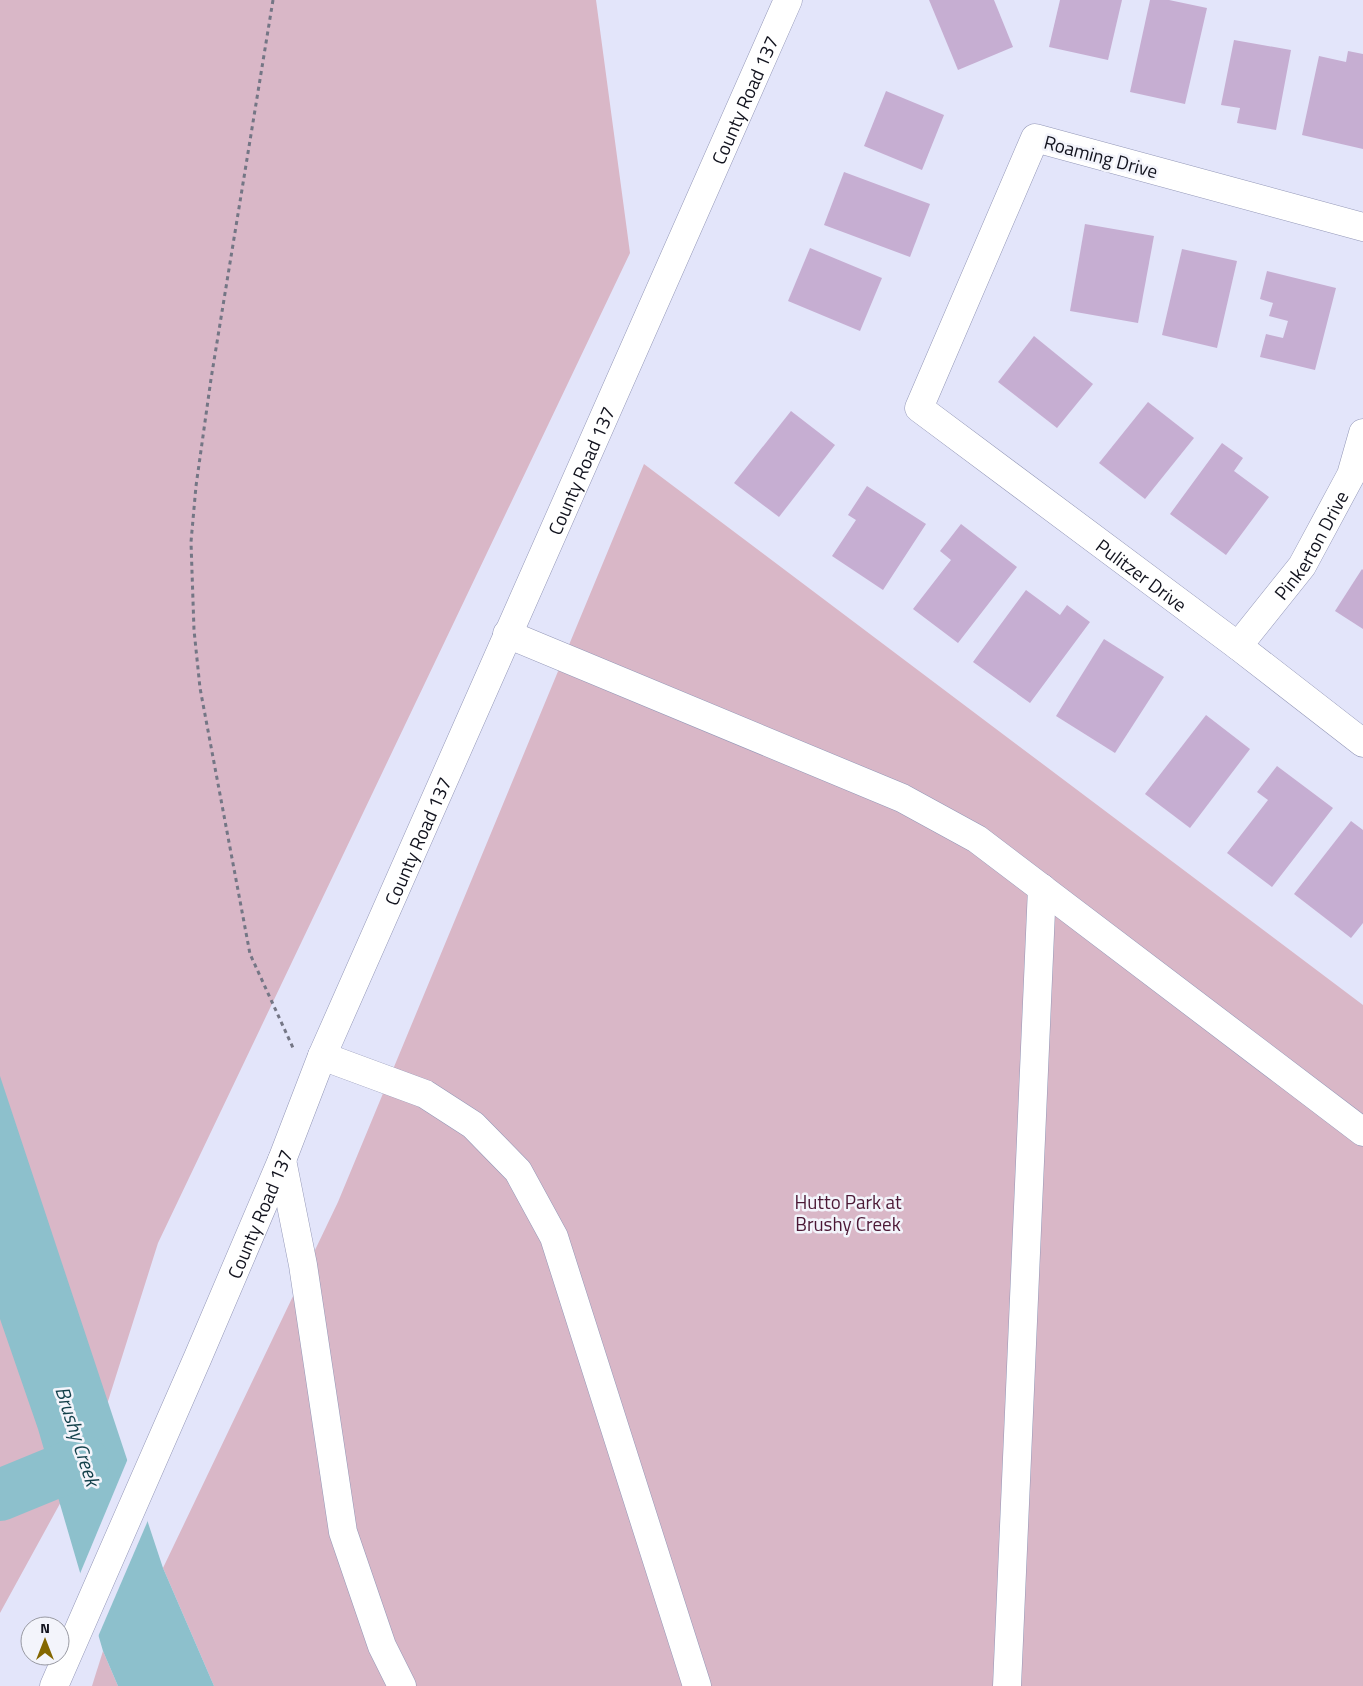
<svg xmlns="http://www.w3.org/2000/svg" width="1363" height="1686" font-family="'Titillium Web',sans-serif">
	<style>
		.green { fill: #d9b7c7 }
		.water { fill: #8dc0cc }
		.pier { fill: #e3e5fa }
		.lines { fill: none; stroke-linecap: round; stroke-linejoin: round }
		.river { stroke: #8dc0cc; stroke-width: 52 }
		.building { fill: #c6aed2 }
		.minor-casing { stroke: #9397b7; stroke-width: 29 }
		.path { stroke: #747685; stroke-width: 3; stroke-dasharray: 4 4; stroke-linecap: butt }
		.minor { stroke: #fff; stroke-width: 28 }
		.labels { text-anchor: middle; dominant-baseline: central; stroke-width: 5; stroke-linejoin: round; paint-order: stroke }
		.street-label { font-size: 19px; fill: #12131e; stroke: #f3f4fb }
		.park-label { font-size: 19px; fill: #4b1835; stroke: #f3f4fb }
		.water-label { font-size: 20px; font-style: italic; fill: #113f49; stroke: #f3f4fb }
	</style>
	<rect width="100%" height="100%" fill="#e3e5fa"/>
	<g class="green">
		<polygon points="0,0 596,0 630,253 158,1243 97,1436 0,1613"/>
		<polygon points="644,464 1363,1005 1363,1686 214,1686 163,1568 338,1202"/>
		<polygon points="103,1651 118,1686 92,1686"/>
	</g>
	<polygon class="water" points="0,1076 163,1568 214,1686 118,1686 103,1651 38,1429 0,1319"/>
	<polygon class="pier" points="129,1456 149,1518 97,1639 79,1576"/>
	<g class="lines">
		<polyline class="river" points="0,1495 83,1461"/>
	</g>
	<g class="building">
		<polygon points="929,0 994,0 1013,47 958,70"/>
		<polygon points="1060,0 1122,0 1108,60 1049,47"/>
		<polygon points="1150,0 1169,0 1207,8 1185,104 1130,92"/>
		<polygon points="1234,40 1291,50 1276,130 1237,123 1240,108 1221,105"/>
		<polygon points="1348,51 1363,54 1363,149 1302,135 1319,56 1346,62"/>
		<polygon points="886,91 944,115 922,170 864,146"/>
		<polygon points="844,172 930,204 910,257 824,225"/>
		<polygon points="1085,224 1154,236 1138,323 1070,311"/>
		<polygon points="810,248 882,278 860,331 788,301"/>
		<polygon points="1182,249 1237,261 1217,348 1162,335"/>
		<polygon points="1267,271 1336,288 1315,370 1260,357 1266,334 1283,338 1288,321 1269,316 1273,303 1260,299"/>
		<polygon points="1034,336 1093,384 1057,428 998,382"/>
		<polygon points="1148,402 1194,438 1145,499 1099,463"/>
		<polygon points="791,411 835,445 779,517 734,483"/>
		<polygon points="1222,443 1243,458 1234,471 1269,497 1226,555 1170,514"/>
		<polygon points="867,486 926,524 883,590 832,556 856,520 848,515"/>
		<polygon points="961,524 1017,567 958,643 913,609 951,560 940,551"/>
		<polygon points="1362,569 1363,570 1363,629 1335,611"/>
		<polygon points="1026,590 1060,615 1067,605 1090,622 1030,703 973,662"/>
		<polygon points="1104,639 1164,677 1115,753 1056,716"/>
		<polygon points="1206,715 1250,749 1190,828 1145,794"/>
		<polygon points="1277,766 1333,808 1272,887 1227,853 1268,800 1257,792"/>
		<polygon points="1351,821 1363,830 1363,923 1351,938 1294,894"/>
	</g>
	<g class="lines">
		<g class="minor-casing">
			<g id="minor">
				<path id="s1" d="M1363,227L1035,138L919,408L1238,646L1363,743"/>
				<polyline points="507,634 902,798 977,839 1363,1132"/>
				<path id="s2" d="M1238,646L1302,566L1351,475L1363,433"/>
				<polyline points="322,1056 425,1094 473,1125 518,1171 554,1237 697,1686"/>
				<polyline points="282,1160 303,1265 343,1532 382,1646 402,1686"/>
				<path id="s3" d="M54,1686L198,1357L282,1160L322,1056L788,0"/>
				<polyline points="1007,1686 1042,888"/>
			</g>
		</g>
		<polyline class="path" points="273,0 211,379 196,486 191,542 194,630 200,688 250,954 294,1050"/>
		<use href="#minor" class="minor"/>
	</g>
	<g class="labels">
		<g class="street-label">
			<text stroke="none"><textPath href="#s3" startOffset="1730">County Road 137</textPath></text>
			<text transform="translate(1101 156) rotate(15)">Roaming Drive</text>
			<text stroke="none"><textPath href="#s3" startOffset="1325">County Road 137</textPath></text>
			<text stroke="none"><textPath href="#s2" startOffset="125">Pinkerton Drive</textPath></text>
			<text stroke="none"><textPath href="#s1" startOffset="912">Pulitzer Drive</textPath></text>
			<text stroke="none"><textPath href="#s3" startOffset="920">County Road 137</textPath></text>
			<text stroke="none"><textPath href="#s3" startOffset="515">County Road 137</textPath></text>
		</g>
		<g class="park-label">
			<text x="848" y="1201">Hutto Park at<tspan x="848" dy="22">Brushy Creek</tspan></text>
		</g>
		<g class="water-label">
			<text transform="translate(78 1436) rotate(72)">Brushy Creek</text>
		</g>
	</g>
	<g transform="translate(45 1641)"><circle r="24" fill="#f3f4fb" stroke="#999aa3"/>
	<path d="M0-4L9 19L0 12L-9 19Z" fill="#846700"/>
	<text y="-8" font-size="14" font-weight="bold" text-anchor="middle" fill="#12131e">N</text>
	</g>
</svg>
